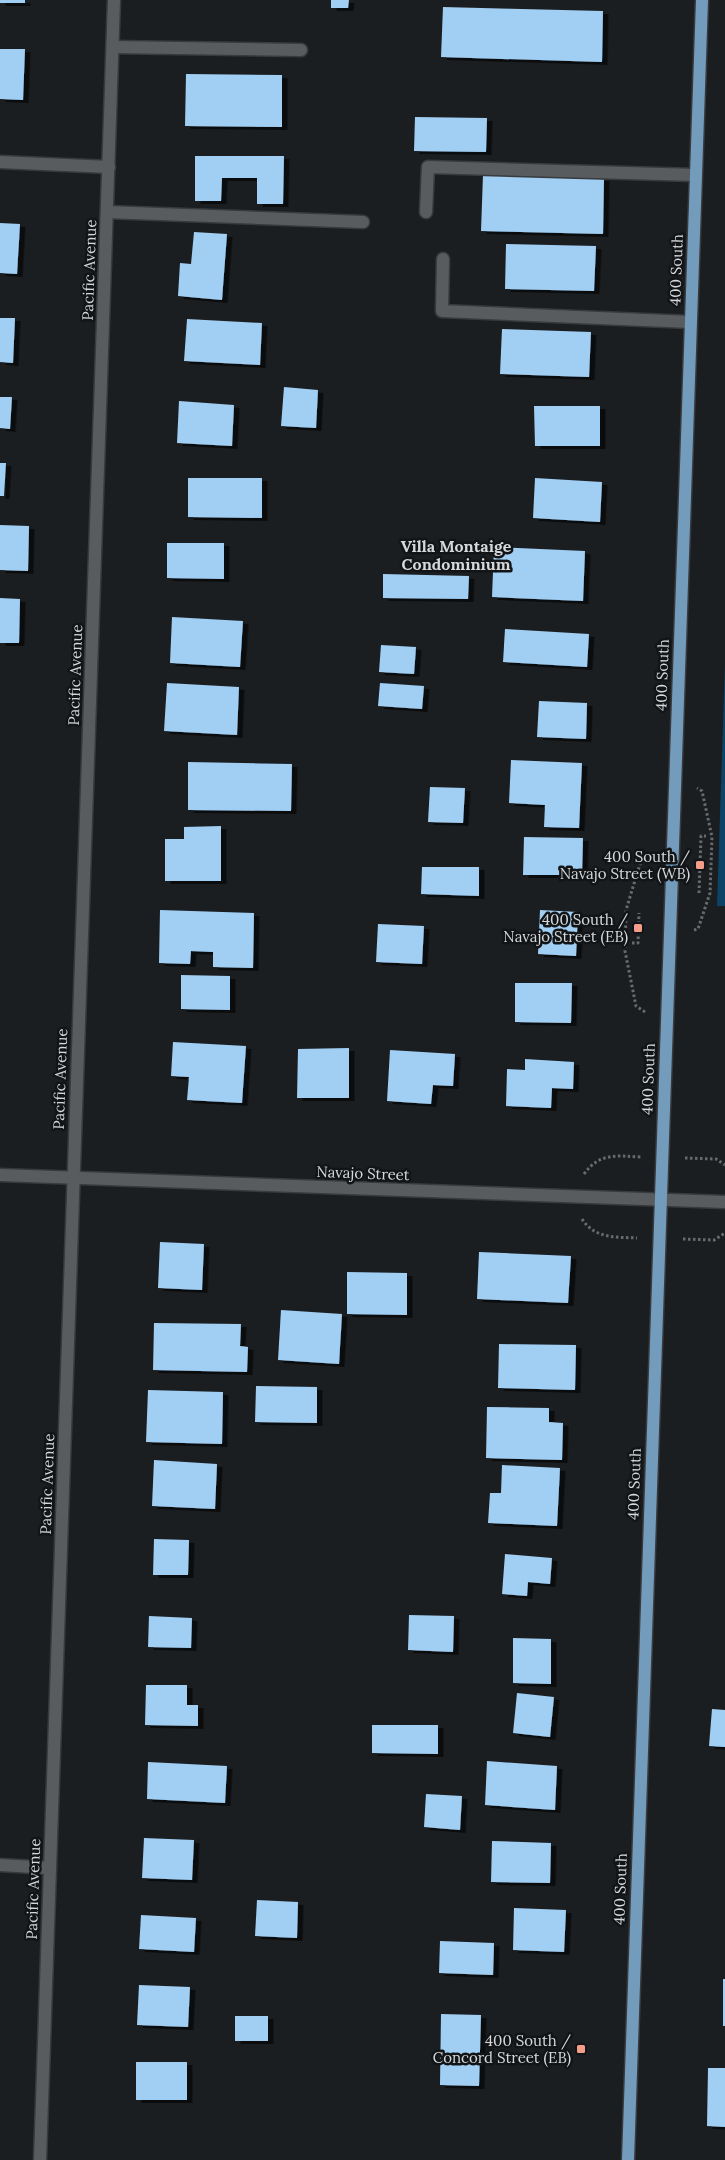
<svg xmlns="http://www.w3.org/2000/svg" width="725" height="2160" font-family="Lora,serif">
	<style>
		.green { fill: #0d4366 }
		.building { fill: #a1cef3; filter: url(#shadow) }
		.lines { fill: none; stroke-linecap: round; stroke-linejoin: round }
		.minor-casing { stroke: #383a3d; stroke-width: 15 }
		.major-casing { stroke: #383a3d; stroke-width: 15 }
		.path { stroke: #686b6e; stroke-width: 3; stroke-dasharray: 2.5 2.5; stroke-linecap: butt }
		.minor { stroke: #595c5f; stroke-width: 12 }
		.major { stroke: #729bbc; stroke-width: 12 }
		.poi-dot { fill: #f49e8a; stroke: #121518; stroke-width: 2 }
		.labels { text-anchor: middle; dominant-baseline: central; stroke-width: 5; stroke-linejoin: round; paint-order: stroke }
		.street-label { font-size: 15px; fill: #d6d8da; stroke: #121518 }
		.poi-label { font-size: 15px; fill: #d6d8da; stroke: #121518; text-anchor: end }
		.neighbourhood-label { font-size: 16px; font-weight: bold; fill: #d6d8da; stroke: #121518 }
	</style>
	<defs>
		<filter id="shadow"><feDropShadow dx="5.5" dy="3" stdDeviation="0" flood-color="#0009"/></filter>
	</defs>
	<rect width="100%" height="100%" fill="#1b1e21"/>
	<polygon class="green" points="725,664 725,906 717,906"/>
	<g class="building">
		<rect x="0" y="0" width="25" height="3"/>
		<polygon points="331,0 349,0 348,8 331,8"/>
		<polygon points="443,7 603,11 602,62 441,57"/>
		<polygon points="0,49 25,49 23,100 0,99"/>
		<polygon points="186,74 282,75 282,127 185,126"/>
		<polygon points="415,117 487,118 486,152 414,151"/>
		<polygon points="195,156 284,156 283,204 257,204 257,178 222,178 221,201 195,201"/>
		<polygon points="483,175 604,178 603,234 481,231"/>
		<polygon points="0,223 20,224 17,274 0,273"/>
		<polygon points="194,232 227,234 222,300 178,296 180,263 191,264"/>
		<polygon points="506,244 596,246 594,291 505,289"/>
		<polygon points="0,318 15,318 13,363 0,362"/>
		<polygon points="187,319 262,323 260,365 184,361"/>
		<polygon points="502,329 591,332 589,377 500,374"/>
		<polygon points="284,387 318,390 316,428 281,426"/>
		<polygon points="0,397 12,397 10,429 0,428"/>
		<polygon points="179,401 234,405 232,446 177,443"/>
		<polygon points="534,406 600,406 600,446 535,446"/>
		<polygon points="0,463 6,463 4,496 0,496"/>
		<polygon points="188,478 262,478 262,518 188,517"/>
		<polygon points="535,478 602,482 600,522 533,518"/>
		<polygon points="0,525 29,526 28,571 0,570"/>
		<polygon points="167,543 224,543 224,579 167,578"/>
		<polygon points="494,547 585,551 583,601 492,597"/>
		<polygon points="383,574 469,576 468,599 383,598"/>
		<polygon points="0,598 20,599 19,643 0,643"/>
		<polygon points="172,617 243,621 240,667 170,663"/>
		<polygon points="505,629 589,634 587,667 503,662"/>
		<polygon points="381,645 416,647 414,674 379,672"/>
		<polygon points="167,683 239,687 237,735 164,731"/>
		<polygon points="380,683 424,686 422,709 378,706"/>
		<polygon points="539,701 587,703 586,739 537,737"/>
		<polygon points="511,760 582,763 579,828 544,827 545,805 509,803"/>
		<polygon points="188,762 292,764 291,811 188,810"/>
		<polygon points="430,787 465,788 463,823 428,822"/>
		<polygon points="221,826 221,881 165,881 165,839 184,839 184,827"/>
		<polygon points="524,837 583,838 582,875 523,875"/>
		<polygon points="422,867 479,867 479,896 421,894"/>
		<polygon points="160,910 254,913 253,968 213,967 213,952 191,951 190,964 159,963"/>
		<polygon points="540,910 578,912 576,956 538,954"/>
		<polygon points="378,924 424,926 422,964 376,962"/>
		<polygon points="181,975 230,976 230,1010 181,1009"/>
		<polygon points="515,983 572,983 571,1023 515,1022"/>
		<polygon points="173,1042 246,1046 242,1103 187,1100 189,1077 171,1076"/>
		<polygon points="349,1048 349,1098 297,1098 298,1049"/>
		<polygon points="390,1050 455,1054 453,1086 433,1085 431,1104 387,1101"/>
		<polygon points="525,1059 574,1062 573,1089 552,1088 551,1108 506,1106 507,1069 525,1070"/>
		<polygon points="160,1242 204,1244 202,1290 158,1288"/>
		<polygon points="479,1252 571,1256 568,1303 477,1299"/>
		<polygon points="347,1272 407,1273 407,1315 347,1314"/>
		<polygon points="281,1310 342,1314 339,1364 278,1360"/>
		<polygon points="154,1323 241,1324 240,1346 248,1347 247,1372 153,1370"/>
		<polygon points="499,1344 576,1345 575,1390 498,1388"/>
		<polygon points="256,1386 317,1387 317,1423 255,1422"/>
		<polygon points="148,1390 223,1392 222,1444 146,1442"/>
		<polygon points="487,1407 549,1408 549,1422 563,1423 562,1460 486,1458"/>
		<polygon points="154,1460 217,1464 215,1509 152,1506"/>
		<polygon points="502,1465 560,1468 557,1526 488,1523 490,1493 501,1493"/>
		<polygon points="154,1539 189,1540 188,1575 153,1575"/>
		<polygon points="505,1554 552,1558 550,1584 528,1582 527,1596 502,1594"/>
		<polygon points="409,1615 454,1616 453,1652 408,1650"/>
		<polygon points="149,1616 192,1618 191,1648 148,1647"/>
		<polygon points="513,1638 551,1639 551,1684 513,1683"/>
		<polygon points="146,1685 187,1685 187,1705 198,1705 198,1726 145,1725"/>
		<polygon points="517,1693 554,1697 550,1737 513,1733"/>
		<polygon points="712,1709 725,1710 725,1747 709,1746"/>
		<polygon points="372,1725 438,1725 438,1754 372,1753"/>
		<polygon points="487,1761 557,1766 555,1810 485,1805"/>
		<polygon points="148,1762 227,1766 225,1803 147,1799"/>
		<polygon points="426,1794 462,1796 460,1830 424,1827"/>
		<polygon points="144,1838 194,1840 192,1880 142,1878"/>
		<polygon points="492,1841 551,1843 550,1883 491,1882"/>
		<polygon points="257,1900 298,1902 297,1938 255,1936"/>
		<polygon points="514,1908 566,1910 564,1952 513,1950"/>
		<polygon points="141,1915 196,1918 194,1952 139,1949"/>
		<polygon points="440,1941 494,1943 493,1975 439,1973"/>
		<rect x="723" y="1979" width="2" height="47"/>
		<polygon points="139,1985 190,1987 188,2027 137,2025"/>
		<polygon points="441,2014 481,2015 479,2086 440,2085"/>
		<rect x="235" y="2016" width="33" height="25"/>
		<rect x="136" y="2062" width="51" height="38"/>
		<polygon points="708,2068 725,2068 725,2127 707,2126"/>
	</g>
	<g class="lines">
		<g class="minor-casing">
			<g id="minor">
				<polyline points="113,47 301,50"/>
				<polyline points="0,162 109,167"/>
				<polyline points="107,212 363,222"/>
				<polyline points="426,212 428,167 695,175"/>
				<polyline points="443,259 442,311 690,322"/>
				<polyline points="0,1175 725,1202"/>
				<polyline points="0,1865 50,1868"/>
				<polyline points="40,2160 114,0"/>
			</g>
		</g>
		<g class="major-casing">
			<polyline id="major" points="628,2160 702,0"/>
		</g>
		<g class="path">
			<polyline points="699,893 701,836 706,836"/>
			<polyline points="694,930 698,929 710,893 712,837 702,791 697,788"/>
			<polyline points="632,943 638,943 639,913"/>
			<polyline points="645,1012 636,1006 625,951 626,910 640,864 649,859"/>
			<polyline points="685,1158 716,1159 725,1165"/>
			<path d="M584,1174C600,1152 617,1156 641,1157"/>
			<path d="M582,1219C595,1239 616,1237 637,1238"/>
			<polyline points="683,1239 714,1240 725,1233"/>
		</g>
		<use href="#minor" class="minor"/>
		<use href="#major" class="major"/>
	</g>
	<g class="poi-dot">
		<rect x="695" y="860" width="10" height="10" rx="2.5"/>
		<rect x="633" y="923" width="10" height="10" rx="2.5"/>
		<rect x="576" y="2044" width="10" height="10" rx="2.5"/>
	</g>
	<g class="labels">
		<g class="street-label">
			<text transform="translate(89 270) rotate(-88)">Pacific Avenue</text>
			<text transform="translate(676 270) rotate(-88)">400 South</text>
			<text transform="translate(75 675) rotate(-88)">Pacific Avenue</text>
			<text transform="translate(662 675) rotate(-88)">400 South</text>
			<text transform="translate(60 1079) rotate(-88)">Pacific Avenue</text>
			<text transform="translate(648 1079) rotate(-88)">400 South</text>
			<text transform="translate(363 1173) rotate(2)">Navajo Street</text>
			<text transform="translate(47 1484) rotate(-88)">Pacific Avenue</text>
			<text transform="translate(634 1484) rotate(-88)">400 South</text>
			<text transform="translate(33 1889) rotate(-88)">Pacific Avenue</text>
			<text transform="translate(620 1889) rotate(-88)">400 South</text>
		</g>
		<g class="poi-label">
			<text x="690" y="856">400 South /<tspan x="690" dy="17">Navajo Street (WB)</tspan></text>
			<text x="628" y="919">400 South /<tspan x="628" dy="17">Navajo Street (EB)</tspan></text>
			<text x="571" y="2040">400 South /<tspan x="571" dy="17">Concord Street (EB)</tspan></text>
		</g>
		<g class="neighbourhood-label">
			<text x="456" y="546">Villa Montaige<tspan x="456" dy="18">Condominium</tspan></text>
		</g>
	</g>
</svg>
